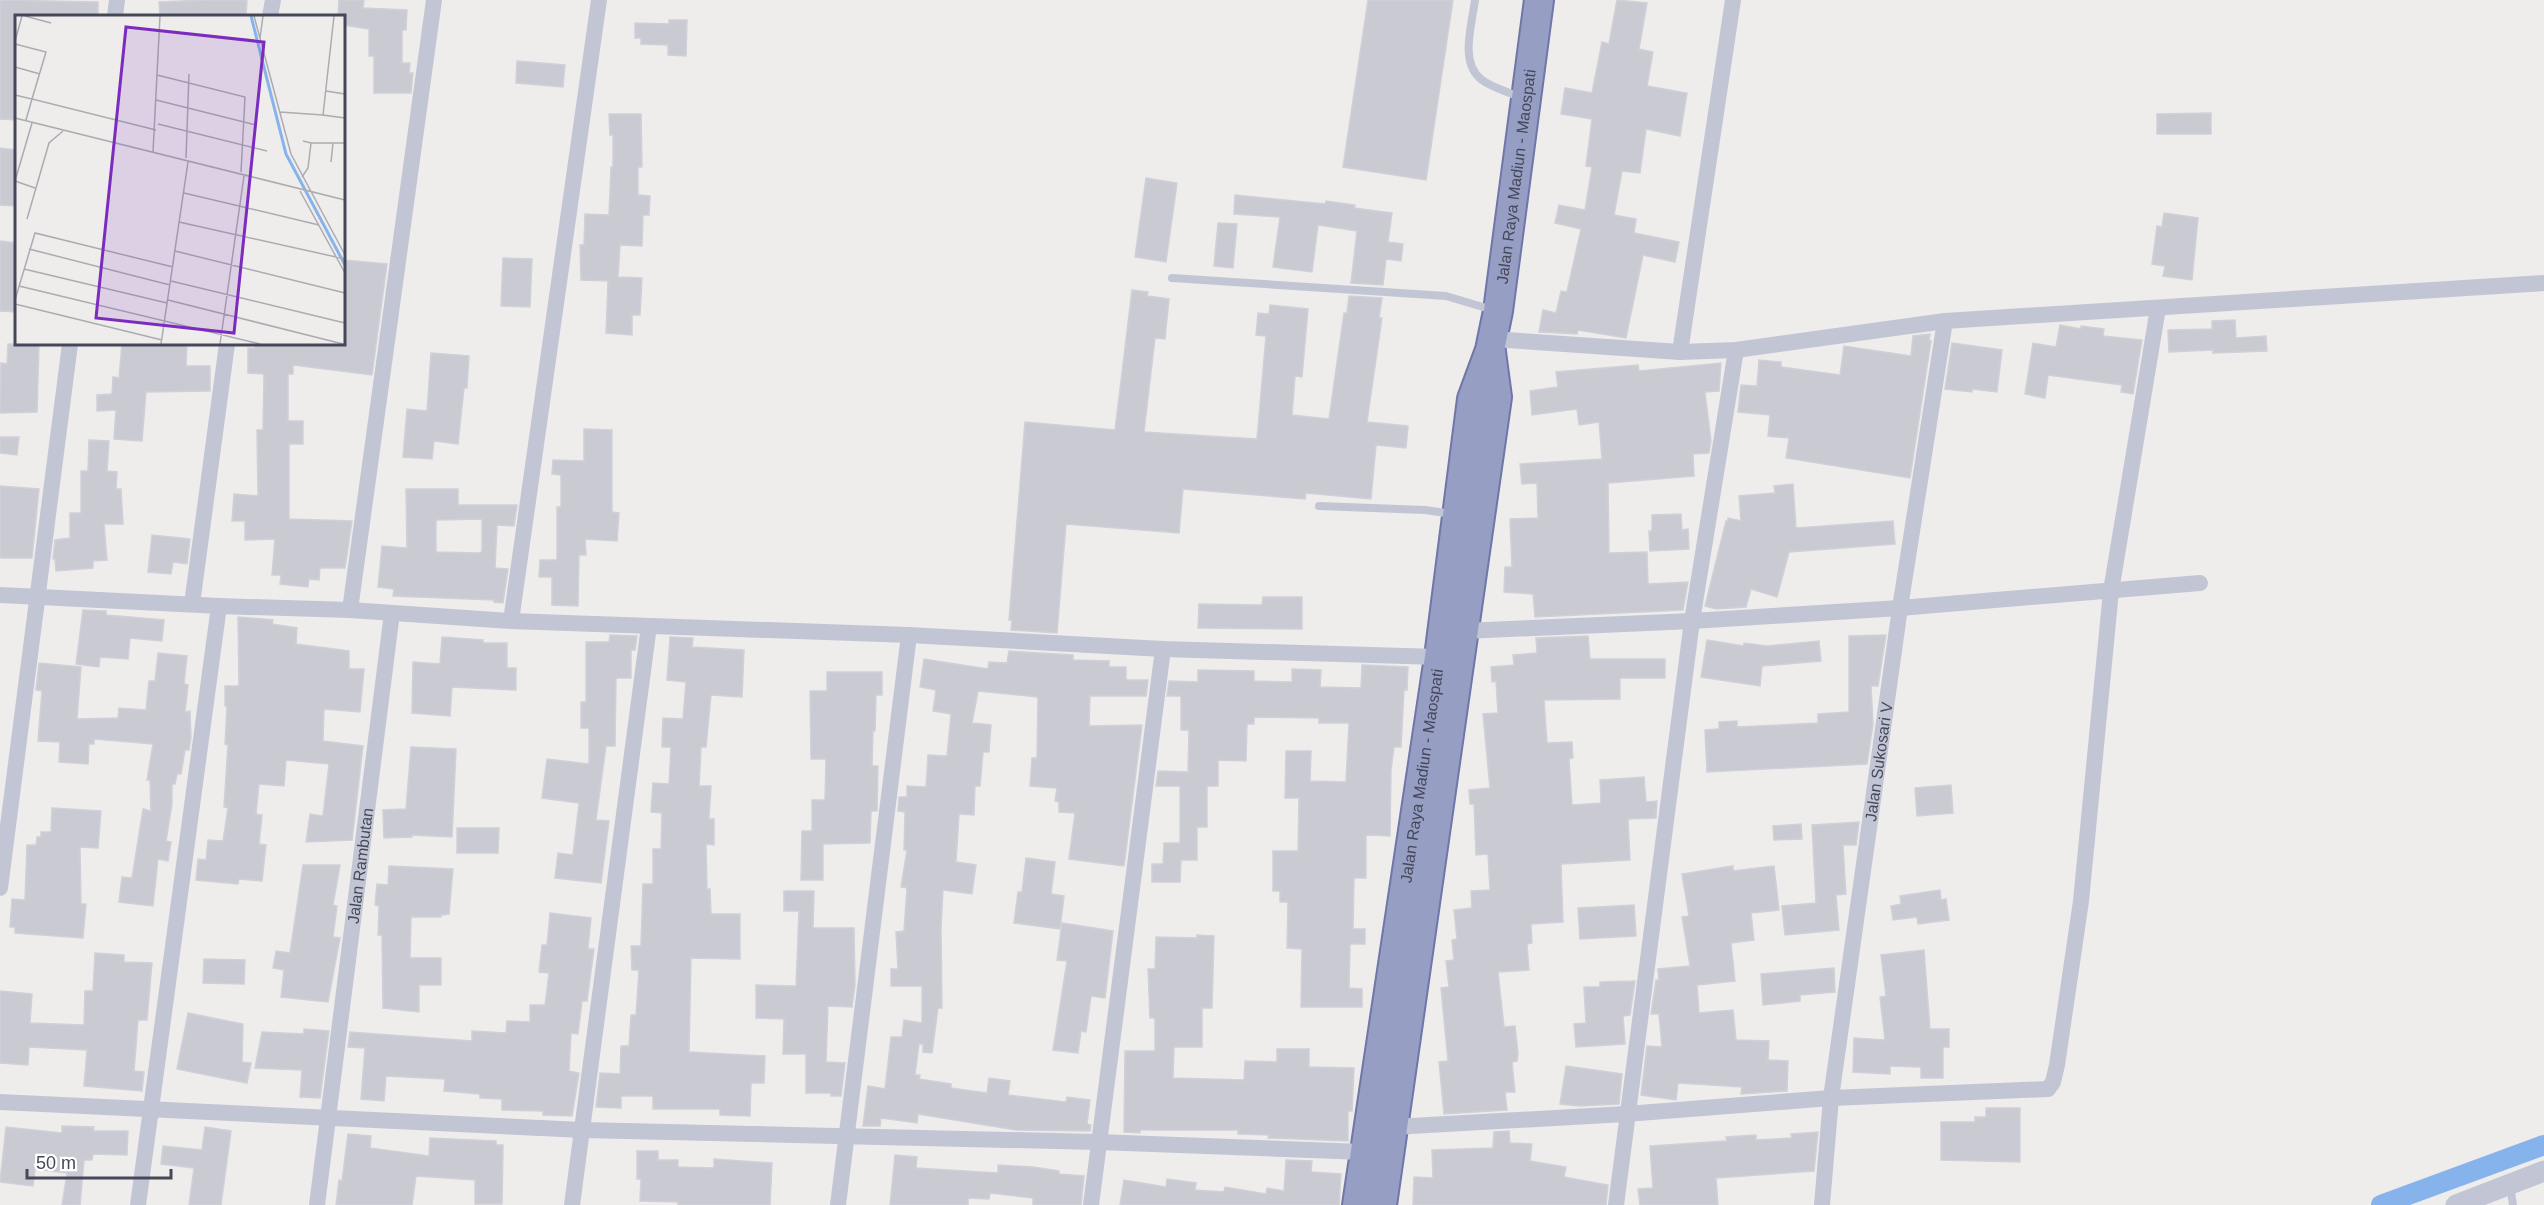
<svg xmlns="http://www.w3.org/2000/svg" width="2544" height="1205" font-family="Arial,sans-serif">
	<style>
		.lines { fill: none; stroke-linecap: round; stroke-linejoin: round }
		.canal { stroke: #86b3eb; stroke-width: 20 }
		.building { fill: #c9cad2; stroke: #d0d0d8; stroke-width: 1.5; fill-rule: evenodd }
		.trunk-casing { stroke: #6f76a8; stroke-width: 32 }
		.service { stroke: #c2c6d4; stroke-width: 8 }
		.minor { stroke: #c2c6d4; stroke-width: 16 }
		.tertiary { stroke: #c2c6d4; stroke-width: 21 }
		.trunk { stroke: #979ec4; stroke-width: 28 }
		.labels { text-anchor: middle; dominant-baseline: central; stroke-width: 4.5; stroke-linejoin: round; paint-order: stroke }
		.street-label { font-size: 16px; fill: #454859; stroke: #fff }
		.inset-river { fill: none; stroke: #86b3eb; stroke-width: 3 }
		.inset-road { fill: none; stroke: #ababb1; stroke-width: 1.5 }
		.view { fill: #7b2cbf; fill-opacity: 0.15; stroke: #7b2cbf; stroke-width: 3 }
		.inset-edge { fill: none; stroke: #454859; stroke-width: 3 }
	</style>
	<rect width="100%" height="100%" fill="#efedec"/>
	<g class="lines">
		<polyline class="canal" points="2381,1205 2544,1145"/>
	</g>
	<g class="building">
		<polygon points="0,0 98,2 98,16 16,16 16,120 0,119"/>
		<polygon points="208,0 247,0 246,16 160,16 159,2"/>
		<polygon points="339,0 364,0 363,8 407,10 406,30 402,30 402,63 410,63 409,73 413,73 411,93 374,93 374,56 369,56 369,29 344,25 344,16 338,16"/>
		<polygon points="1368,0 1453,0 1426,180 1343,167"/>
		<polygon points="1617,0 1647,3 1639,49 1653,52 1647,86 1687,93 1680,136 1646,129 1640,173 1622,171 1614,215 1636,219 1634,233 1679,242 1675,262 1643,255 1626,338 1578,330 1577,334 1539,332 1543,310 1556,313 1561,291 1567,292 1581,229 1555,223 1559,205 1585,210 1592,167 1586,166 1592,119 1561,114 1565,88 1592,93 1602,42 1609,44"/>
		<polygon points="669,20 687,20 686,56 668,55 668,45 641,44 641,38 635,38 635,23 669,24"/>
		<polygon points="517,61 565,65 563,87 516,83"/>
		<polygon points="2211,113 2211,134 2157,134 2157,114"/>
		<polygon points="609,114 641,114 642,167 638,167 638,195 650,196 649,215 643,215 642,246 620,245 618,277 642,278 640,315 632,315 632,335 606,333 608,281 581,280 580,245 584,245 585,214 609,215 611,167 613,167 613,135 610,135"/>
		<polygon points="0,148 16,150 16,206 0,205"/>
		<polygon points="1146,178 1177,183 1166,262 1135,257"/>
		<polygon points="1235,195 1325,204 1326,201 1355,205 1354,208 1392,213 1388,242 1403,244 1401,261 1386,259 1383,285 1351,283 1357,231 1318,225 1312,272 1273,267 1280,217 1234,214"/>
		<polygon points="2164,213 2198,218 2192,280 2163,276 2165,266 2152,264 2157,226 2162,227"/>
		<polygon points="1218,223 1237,224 1233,268 1214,266"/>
		<polygon points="0,241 16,243 16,312 0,311"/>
		<polygon points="503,258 532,259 530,307 501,306"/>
		<polygon points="344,260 387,264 372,375 293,365 293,374 288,374 288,421 303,421 303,444 289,444 289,519 352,521 345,568 320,568 319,580 309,579 308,587 280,584 281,575 272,575 275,539 245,540 245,521 232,521 234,494 258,496 257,430 263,430 264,374 248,373 248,348 255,348 255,344 344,344"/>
		<polygon points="1132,290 1148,292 1147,296 1169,299 1165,339 1155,338 1144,432 1257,439 1266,336 1256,335 1258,313 1269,314 1270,305 1308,309 1302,377 1295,376 1292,415 1329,419 1344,313 1347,313 1349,296 1382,298 1379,318 1382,318 1367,422 1408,426 1406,448 1376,445 1371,499 1306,493 1305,499 1183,489 1179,533 1066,524 1057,633 1011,630 1012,620 1009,620 1025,422 1115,430"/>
		<polygon points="2235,320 2236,338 2266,336 2267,351 2213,353 2213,350 2169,352 2168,330 2212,329 2212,321"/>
		<polygon points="2060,325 2081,329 2081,326 2104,329 2103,336 2142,340 2133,394 2121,392 2122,385 2048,375 2045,398 2025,394 2033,343 2056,347"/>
		<polygon points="1930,334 1929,340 1931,341 1910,478 1786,458 1789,438 1768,436 1770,415 1738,412 1741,385 1757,386 1759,360 1781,362 1781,367 1840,375 1844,346 1911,356 1913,336"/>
		<polygon points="1952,343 2002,350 1997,392 1972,389 1972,392 1945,389"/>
		<polygon points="8,344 39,344 37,412 0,413 1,363 7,364"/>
		<polygon points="122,344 187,344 186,366 210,366 210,391 146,392 142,441 114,439 116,410 97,411 97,395 112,394 113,377 119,378"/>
		<polygon points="431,353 469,356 467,388 464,388 458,444 434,441 432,459 403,457 407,409 427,411"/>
		<polygon points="1721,363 1719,391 1705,392 1711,441 1709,453 1693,454 1694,476 1608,483 1609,553 1647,552 1648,584 1688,582 1683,610 1535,617 1533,594 1504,592 1505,567 1512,567 1510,519 1538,518 1537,483 1522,484 1520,464 1602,459 1599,422 1579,425 1577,409 1532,415 1530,391 1558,387 1556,372 1638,365 1639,371"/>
		<polygon points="584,429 612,430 612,512 619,513 617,541 585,539 586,555 579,555 578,606 552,605 552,577 539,577 540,560 557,560 557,507 561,507 561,475 552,474 553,460 584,461"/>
		<polygon points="0,437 19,437 17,455 0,453"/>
		<polygon points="89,440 109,441 107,471 117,472 116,489 121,489 123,524 104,524 107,560 93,561 93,568 56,571 55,559 53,559 55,540 70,538 70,513 81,513 81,471 88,471"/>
		<polygon points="1793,484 1796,528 1893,521 1895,544 1789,552 1777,597 1751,589 1746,607 1716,609 1705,606 1726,521 1728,521 1728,518 1741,521 1739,496 1775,493 1774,486"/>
		<polygon points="0,486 39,489 32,558 0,558"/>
		<path d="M406,489H458V505H517L514,526L497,525L495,568L508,569L503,603L494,602V600L393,596L394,589L378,587L382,546L407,548ZM482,519V551L480,553L436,552V520Z"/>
		<polygon points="1681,514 1682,530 1688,529 1689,549 1650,551 1649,531 1652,531 1652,515"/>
		<polygon points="152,535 190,539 187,564 173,562 171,574 148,572"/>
		<polygon points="1263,597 1302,597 1302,629 1198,628 1199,604 1262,605"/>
		<polygon points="83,610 106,611 106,615 164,620 162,641 130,638 128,659 100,657 99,667 76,664"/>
		<polygon points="238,617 273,620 272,624 297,628 296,644 349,651 349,669 364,669 360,712 324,709 323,741 363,746 352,840 306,842 310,814 323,816 329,764 286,760 284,786 259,784 256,814 262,815 259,844 266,845 262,881 239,879 238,884 196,880 198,859 206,860 208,840 223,841 228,808 224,807 228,745 225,744 227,706 225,706 225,686 239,686"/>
		<polygon points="610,635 637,636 635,650 631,650 631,678 616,678 615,746 606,746 596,820 609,821 601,883 555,878 558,853 573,855 579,803 542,798 547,759 589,764 589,728 581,728 581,702 586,702 586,642 609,642"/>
		<polygon points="1886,635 1878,686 1871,686 1873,724 1867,764 1707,772 1705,730 1719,729 1719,722 1737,721 1737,727 1818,723 1818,714 1849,712 1849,636"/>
		<polygon points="1588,636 1590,659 1665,659 1665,678 1620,678 1620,699 1544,700 1547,743 1572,742 1573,758 1569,759 1572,805 1601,803 1600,780 1644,777 1646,802 1657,801 1656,818 1628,819 1630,860 1561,864 1563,922 1531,924 1532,943 1527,944 1529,970 1498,972 1504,1027 1515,1026 1518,1053 1517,1061 1512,1062 1515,1092 1505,1092 1507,1110 1444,1114 1439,1062 1448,1061 1441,988 1449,987 1446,961 1454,960 1452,940 1457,939 1454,910 1472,908 1471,891 1490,890 1488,854 1476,855 1474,804 1470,804 1469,790 1490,788 1483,714 1498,713 1496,681 1492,682 1491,667 1514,665 1513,655 1537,653 1536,638"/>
		<polygon points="442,637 483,640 483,643 507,643 507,668 516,668 516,690 452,687 450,716 412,713 413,662 440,664"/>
		<polygon points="670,637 693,638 692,647 744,650 742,697 711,695 706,747 701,747 699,786 711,786 709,819 714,819 714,845 706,844 707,889 710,889 711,914 740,914 740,959 691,958 689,1052 765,1056 764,1083 751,1083 750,1116 720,1115 720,1109 653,1109 653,1096 621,1096 621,1108 596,1107 600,1073 620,1074 621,1046 629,1046 631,1015 636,1015 639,970 632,970 631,946 641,946 643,884 653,884 653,849 661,849 662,813 651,812 653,783 669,784 671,747 662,747 663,718 683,719 686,682 667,680"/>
		<polygon points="1707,640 1744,646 1744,643 1767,646 1819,641 1821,661 1762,666 1760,686 1701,677"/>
		<polygon points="1009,651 1073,655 1073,660 1109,661 1109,667 1126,667 1126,680 1148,680 1146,696 1090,696 1089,726 1142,725 1124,866 1069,859 1075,813 1059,812 1059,802 1055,801 1057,788 1030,786 1032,758 1037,758 1038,697 978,691 972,723 991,725 989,752 983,752 980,786 975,786 974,815 959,814 956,862 976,865 972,894 943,890 941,928 942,1008 938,1008 932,1053 923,1052 923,1044 919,1044 915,1075 920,1075 919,1079 951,1084 951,1088 987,1093 989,1078 1010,1081 1008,1095 1066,1102 1067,1097 1090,1100 1087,1124 1091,1125 1090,1131 1016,1130 918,1114 917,1123 881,1118 880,1126 863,1126 868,1086 885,1089 891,1037 902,1037 904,1020 922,1023 922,986 891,986 891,969 898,969 896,932 904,931 907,888 901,887 907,850 904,850 905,812 898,811 899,797 907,797 907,786 926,787 928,755 947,756 951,714 933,711 936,690 920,687 924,659 988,669 989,662 1007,663"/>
		<polygon points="158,653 187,656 184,684 188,685 185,712 190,711 191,738 189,750 185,750 181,774 177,774 175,784 172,784 172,804 166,841 171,842 168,861 158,859 153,906 119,902 122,877 132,878 143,809 151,811 150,780 147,780 153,744 94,739 94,744 89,744 88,764 59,762 60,742 38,741 42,691 36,690 39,663 81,667 77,719 118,718 119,708 146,710 149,681 155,681"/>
		<polygon points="1362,665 1408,667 1407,690 1404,690 1401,747 1394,747 1391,770 1390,836 1366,835 1366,878 1354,878 1353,929 1365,929 1365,944 1350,944 1349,988 1362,989 1362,1007 1301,1007 1302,949 1287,948 1288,902 1280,902 1280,891 1273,891 1273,851 1298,851 1299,798 1285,798 1286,751 1311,751 1310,781 1346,782 1349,723 1319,723 1319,718 1254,717 1254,724 1247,724 1246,761 1218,760 1218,786 1207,786 1207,827 1197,827 1197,860 1181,860 1180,882 1152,882 1152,864 1163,864 1164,843 1180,843 1180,786 1156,786 1158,771 1188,772 1189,730 1181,730 1181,696 1167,696 1169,681 1198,682 1198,670 1254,671 1254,681 1292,682 1292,669 1321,670 1320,687 1361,688"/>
		<polygon points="827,672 882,672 882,695 876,695 875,731 873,731 872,766 878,766 877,811 871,811 870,843 823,844 823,880 801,880 802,831 812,831 812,800 825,800 826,759 811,759 810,691 827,691"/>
		<polygon points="411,747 456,749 452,837 412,835 412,837 384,838 383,810 406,809"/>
		<polygon points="1951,785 1953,813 1917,816 1915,788"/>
		<polygon points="52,808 101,811 98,848 80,847 81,904 86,904 83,938 15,933 15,927 10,927 12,899 25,900 27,845 36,845 37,837 41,837 41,832 51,832"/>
		<polygon points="1859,822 1856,845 1843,845 1846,894 1836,895 1839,930 1785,935 1782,906 1816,903 1812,825"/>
		<polygon points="1801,824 1802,839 1774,840 1773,826"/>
		<polygon points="457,828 499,828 498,853 457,853"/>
		<polygon points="1026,858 1055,862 1051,894 1064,896 1060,929 1014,923 1018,892 1022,892"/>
		<polygon points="303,865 340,865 333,905 337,906 333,937 340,938 328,1002 281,997 284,970 273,968 276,951 290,953"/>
		<polygon points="389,866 453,869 449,914 441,915 441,917 411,917 410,958 441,958 441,985 419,985 419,1012 383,1008 382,935 378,935 379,906 375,905 377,884 388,885"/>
		<polygon points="1733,866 1733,871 1774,866 1779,910 1751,913 1754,940 1731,943 1735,981 1697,985 1699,1013 1733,1010 1736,1040 1769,1041 1768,1060 1788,1061 1787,1091 1741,1094 1742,1087 1678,1083 1676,1100 1641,1095 1647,1046 1662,1047 1659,1014 1651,1014 1656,980 1659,980 1658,969 1690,966 1682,917 1689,916 1682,874"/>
		<polygon points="1940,890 1941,900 1946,899 1949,920 1918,924 1917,917 1893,920 1891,906 1901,904 1900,896"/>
		<polygon points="784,891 814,891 813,928 854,928 855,985 852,1007 828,1006 826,1062 845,1063 841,1096 831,1096 831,1093 806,1093 806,1054 783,1054 784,1019 756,1018 756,985 796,986 799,911 784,911"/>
		<polygon points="1634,905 1636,936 1580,939 1578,908"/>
		<polygon points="550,913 591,918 588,949 594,949 587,1001 582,1001 578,1034 571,1033 569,1071 579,1073 572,1116 543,1115 543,1111 502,1110 502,1099 480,1098 480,1094 444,1091 445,1079 386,1076 384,1101 361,1099 365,1048 348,1047 350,1032 472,1041 472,1031 506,1033 507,1021 530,1022 530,1005 545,1005 549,973 539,972 542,945 547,945"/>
		<polygon points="1062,923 1113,931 1105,998 1091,996 1086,1032 1081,1031 1078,1053 1053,1050 1067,961 1057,960"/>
		<polygon points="1197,935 1214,936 1212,1008 1202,1008 1202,1047 1174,1047 1173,1078 1244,1080 1245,1061 1277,1062 1277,1049 1309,1049 1309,1067 1354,1068 1352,1111 1348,1111 1348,1141 1268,1138 1269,1135 1238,1134 1238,1130 1140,1130 1140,1133 1124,1132 1125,1051 1155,1051 1155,1018 1150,1018 1148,969 1155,969 1156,937 1197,938"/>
		<polygon points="1924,950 1930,1029 1949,1029 1949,1047 1943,1047 1943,1078 1921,1078 1921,1067 1890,1066 1890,1074 1853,1072 1854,1038 1885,1040 1880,997 1886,996 1881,955"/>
		<polygon points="95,953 124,955 124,962 152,963 147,1020 138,1020 134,1071 144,1072 142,1091 84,1086 87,1050 29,1047 28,1065 0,1063 0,991 32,994 30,1023 84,1025 85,991 93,991"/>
		<polygon points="204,959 245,960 244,984 203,983"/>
		<polygon points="1834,968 1835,992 1800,995 1800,1001 1763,1005 1761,974"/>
		<polygon points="1635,981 1630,1015 1623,1016 1625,1044 1576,1047 1574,1024 1586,1023 1584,987 1600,987 1600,982"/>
		<polygon points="188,1013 243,1024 242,1062 251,1063 247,1083 177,1069"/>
		<polygon points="304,1029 329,1031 320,1098 300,1097 302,1070 255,1068 262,1032 304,1034"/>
		<polygon points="1566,1066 1622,1074 1619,1104 1579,1106 1560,1104"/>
		<polygon points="1986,1108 2020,1108 2020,1162 1941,1160 1941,1122 1975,1122 1975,1117 1986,1117"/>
		<polygon points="62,1126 94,1127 93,1131 128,1131 127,1155 93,1154 92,1160 84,1160 80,1205 62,1205 67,1173 35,1169 33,1186 0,1182 6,1127 62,1133"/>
		<polygon points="205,1127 231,1131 221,1205 189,1205 194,1168 161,1164 163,1146 202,1150"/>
		<polygon points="1509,1131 1510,1143 1532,1144 1530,1161 1566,1167 1564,1177 1608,1185 1606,1205 1413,1205 1414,1177 1433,1178 1432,1150 1493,1148 1494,1132"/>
		<polygon points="1818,1132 1814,1171 1716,1178 1718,1205 1640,1205 1638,1189 1653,1188 1650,1146 1727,1141 1726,1137 1756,1135 1756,1140 1792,1138 1791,1134"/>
		<polygon points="348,1134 371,1136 370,1148 429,1156 430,1138 496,1141 496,1145 503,1145 502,1204 475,1204 475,1180 416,1176 412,1205 336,1205 339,1180 342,1181"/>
		<polygon points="637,1151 658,1151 658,1160 678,1160 678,1167 714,1168 714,1159 772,1163 770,1205 678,1205 678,1202 640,1201 641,1179 637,1179"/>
		<polygon points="895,1155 917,1157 916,1168 998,1173 998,1165 1033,1167 1059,1171 1059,1174 1084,1176 1081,1205 1033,1205 1033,1198 990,1193 989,1199 968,1198 968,1205 890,1205"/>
		<polygon points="1286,1160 1312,1161 1311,1172 1341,1174 1339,1205 1120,1205 1124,1180 1166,1187 1167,1179 1196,1183 1195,1190 1224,1192 1225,1187 1266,1194 1267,1188 1284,1191"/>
	</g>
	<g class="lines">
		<g class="trunk-casing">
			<g id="trunk">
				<path id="s3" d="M1357,1205L1439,657L1472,399L1490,350L1498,311L1539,0"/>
				<polyline points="1382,1205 1497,397 1491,352"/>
			</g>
		</g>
		<g class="service">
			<path d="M1475,0C1472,25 1459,63 1482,80C1493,88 1509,92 1521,98"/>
			<polyline points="1172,278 1446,296 1493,310"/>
			<polyline points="1319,506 1425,510 1453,514"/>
			<polyline points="2510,1185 2513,1205"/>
		</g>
		<g class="minor">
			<polyline points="115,16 117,0"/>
			<polyline points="270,16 273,0"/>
			<polyline points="1492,339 1680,352 1736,350 1945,321 2544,283"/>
			<polyline points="1680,352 1733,0"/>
			<polyline points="0,595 219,606 350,610 511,621 909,635 1163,649 1439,657"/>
			<polyline points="192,604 227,344"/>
			<polyline points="350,610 434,0"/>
			<polyline points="511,621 599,0"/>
			<polyline points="1464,631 1692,621 1900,608 2200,583"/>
			<polyline points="0,888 70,344"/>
			<polyline points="0,1102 583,1130 1098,1142 1364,1152"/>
			<polyline points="1393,1127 1626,1114 1831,1098 2048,1089 2053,1082 2057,1065 2081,901 2111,591 2158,308"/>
			<polyline points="138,1205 219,606"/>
			<path id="s1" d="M317,1205L392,613"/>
			<polyline points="572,1205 649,626"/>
			<polyline points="838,1205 909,635"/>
			<polyline points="1091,1205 1163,649"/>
			<polyline points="1616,1205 1692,621 1736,350"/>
			<path id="s2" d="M1822,1205L1831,1098L1900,608L1945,321"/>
		</g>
		<polyline class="tertiary" points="2456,1205 2544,1171"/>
		<use href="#trunk" class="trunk"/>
	</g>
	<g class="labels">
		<g class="street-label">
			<text stroke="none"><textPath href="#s3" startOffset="1042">Jalan Raya Madiun - Maospati</textPath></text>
			<text stroke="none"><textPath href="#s2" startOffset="447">Jalan Sukosari V</textPath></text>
			<text stroke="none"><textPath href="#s3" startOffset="434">Jalan Raya Madiun - Maospati</textPath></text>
			<text stroke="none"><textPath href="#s1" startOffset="342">Jalan Rambutan</textPath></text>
		</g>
	</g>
	<g transform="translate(15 15)">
		<rect width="330" height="330" fill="#efedec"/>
		<path class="inset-river" d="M236,1L271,139L330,250"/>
		<path class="inset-road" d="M10,1L36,8M239,1L276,139L330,240M319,1L308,100L330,103M245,23L248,1M0,26L7,1M0,29L31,37L17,84L141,115M0,52L25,59M142,60L230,82L226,157M311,76L330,79M0,80L17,84L11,105M141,85L241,110M265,97L308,100M0,103L330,185M143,109L252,136M296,128H330M138,137L145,1M171,143L174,59M316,147L318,128M287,162L293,153L296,128L288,126M0,166L17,108M0,166L20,173M285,176L330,258M169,178L304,210M12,204L34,128L48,116M164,207L330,244M14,234L155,270M160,236L330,278M9,254L152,288M156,266L330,308M4,271L245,329M0,285L20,218L158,252M153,285L328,329M0,289L147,325M146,329L173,147M205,329L229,161"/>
		<path class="view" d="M111,12L249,27L219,318L81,303Z"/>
		<rect width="330" height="330" class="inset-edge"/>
	</g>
	<path d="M27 1169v9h144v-9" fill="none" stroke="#454859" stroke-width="3"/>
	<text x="36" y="1169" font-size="18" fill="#454859" stroke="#ffffff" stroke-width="4.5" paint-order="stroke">50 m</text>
</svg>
